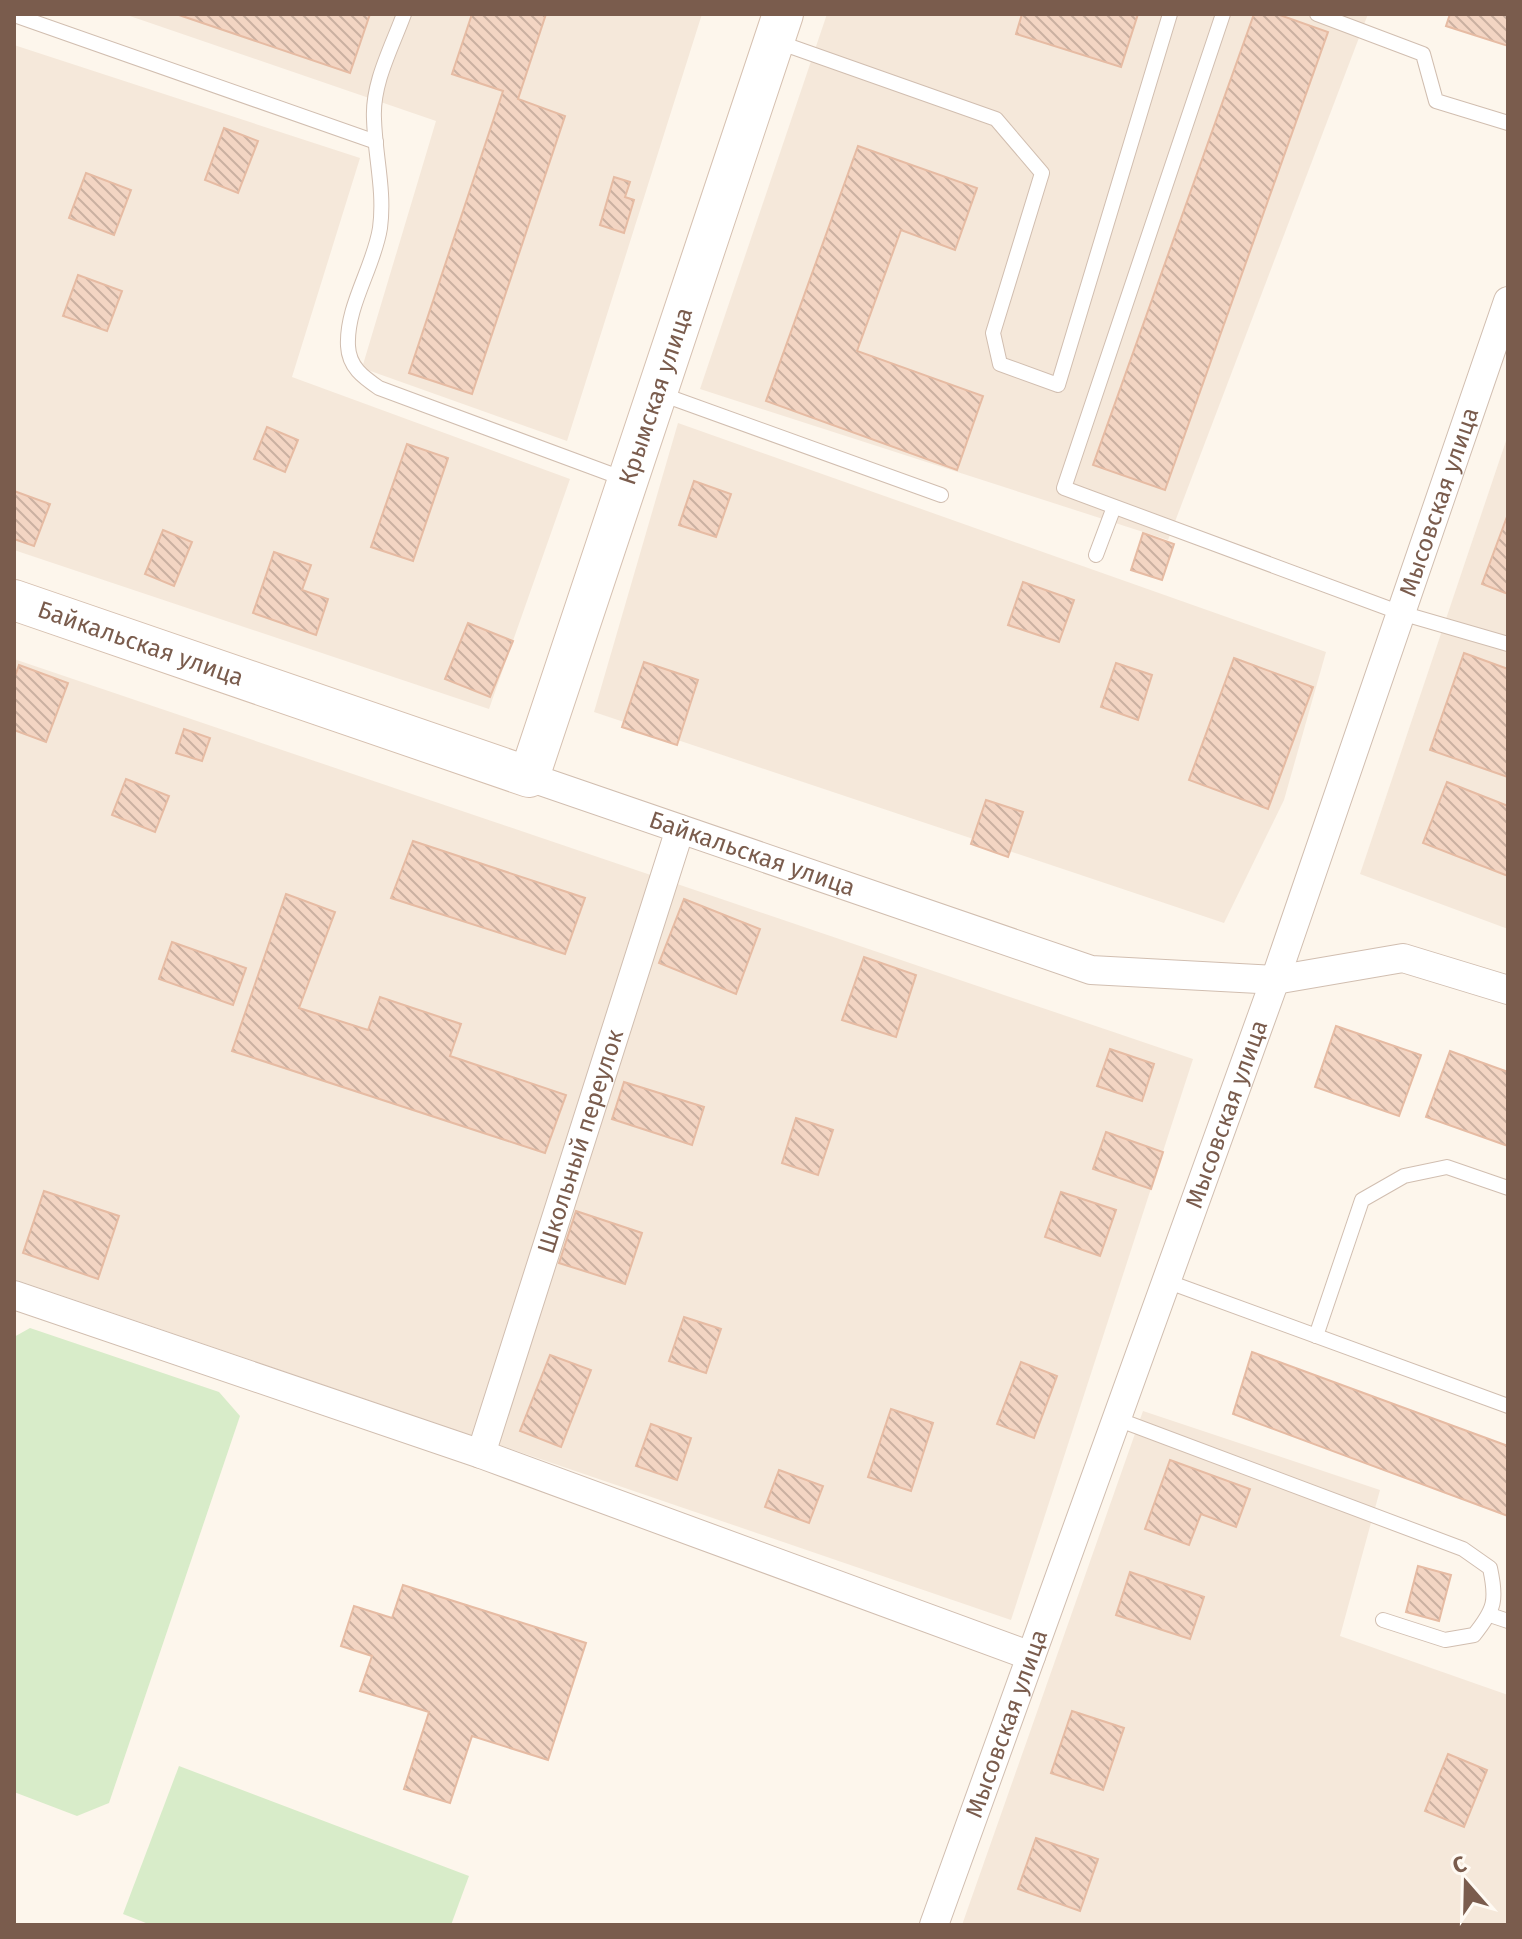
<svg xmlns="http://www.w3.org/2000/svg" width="1522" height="1939" font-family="'Fira Sans',sans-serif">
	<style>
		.residential { fill: #f5e8da }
		.grass { fill: #d8ecc9 }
		.building { fill: url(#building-back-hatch); stroke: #e6bba3; stroke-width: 2 }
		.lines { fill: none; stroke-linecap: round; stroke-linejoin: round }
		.service-casing { stroke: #d1beb0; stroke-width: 16 }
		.minor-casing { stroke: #d1beb0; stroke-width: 30 }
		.secondary-casing { stroke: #d6c0b0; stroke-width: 42 }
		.service { stroke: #fff; stroke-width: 14 }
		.minor { stroke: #fff; stroke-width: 28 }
		.secondary { stroke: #fff; stroke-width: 40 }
		.labels { text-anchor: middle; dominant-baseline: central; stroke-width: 6; stroke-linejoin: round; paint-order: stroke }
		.street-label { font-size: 24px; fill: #7a5c4d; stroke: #fffaf3 }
	</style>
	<defs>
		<pattern id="building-back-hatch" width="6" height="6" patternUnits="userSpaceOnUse" patternTransform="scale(2)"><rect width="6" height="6" fill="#f3d5c3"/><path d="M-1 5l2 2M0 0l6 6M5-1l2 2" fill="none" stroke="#cab0a1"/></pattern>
	</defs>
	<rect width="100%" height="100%" fill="#fdf6ec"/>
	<g class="residential">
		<polygon points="124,14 702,14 567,441 362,368 436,121"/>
		<polygon points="827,14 1368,14 1168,540 700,389"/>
		<polygon points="14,45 360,158 292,377 570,479 489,709 14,550"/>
		<polygon points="678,423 1326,652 1284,800 1224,923 594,712"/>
		<polygon points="1508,435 1508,929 1360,874"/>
		<polygon points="14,659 1193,1059 1011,1620 14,1279"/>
		<polygon points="1143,1411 1380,1490 1340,1636 1508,1695 1508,1925 962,1925"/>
	</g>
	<g class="grass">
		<polygon points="30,1328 219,1392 240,1416 109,1803 77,1816 14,1792 14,1337"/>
		<polygon points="179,1766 469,1876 451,1925 151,1925 123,1914"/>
	</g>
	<g class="building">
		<polygon points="176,14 370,14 350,73"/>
		<polygon points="472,14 546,14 518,99 565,116 472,394 409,373 503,91 452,74"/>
		<polygon points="1022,14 1138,14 1121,67 1016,34"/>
		<polygon points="1254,14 1277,14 1328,32 1165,490 1093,465"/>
		<polygon points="1450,14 1508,14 1508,46 1446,26"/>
		<polygon points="224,128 258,141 238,193 205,180"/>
		<polygon points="858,146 977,188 955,250 901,230 857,351 983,396 957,470 766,401"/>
		<polygon points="86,173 131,190 114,235 69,218"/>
		<polygon points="614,177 630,182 625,197 634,200 624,233 600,225"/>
		<polygon points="78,275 122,291 107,331 63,316"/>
		<polygon points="267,427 298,440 285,472 254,459"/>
		<polygon points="407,444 448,458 413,561 371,547"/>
		<polygon points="694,481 731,494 716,537 679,525"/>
		<polygon points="14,491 50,504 34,546 14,539"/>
		<polygon points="1508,514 1508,594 1482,584"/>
		<polygon points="163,530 192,542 174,586 145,574"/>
		<polygon points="1143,533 1174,544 1162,580 1131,570"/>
		<polygon points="274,552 311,565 302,590 328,599 316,635 253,613"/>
		<polygon points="1023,582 1074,600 1059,642 1008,625"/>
		<polygon points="468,623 513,641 490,697 445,679"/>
		<polygon points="1464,653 1508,669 1508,777 1430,750"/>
		<polygon points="1234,658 1313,687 1268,809 1189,780"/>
		<polygon points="644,662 698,680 677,745 622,727"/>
		<polygon points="1116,663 1152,675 1138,720 1101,707"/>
		<polygon points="19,665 68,683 46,742 14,730 14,679"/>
		<polygon points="184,729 210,738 202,761 176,753"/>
		<polygon points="126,779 169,796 155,832 112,815"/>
		<polygon points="1447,782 1508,806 1508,876 1423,843"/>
		<polygon points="986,800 1023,812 1008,857 971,844"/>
		<polygon points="413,841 585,898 565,954 391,898"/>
		<polygon points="286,894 335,912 299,1008 368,1030 380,997 461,1024 450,1056 566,1095 545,1153 232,1051"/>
		<polygon points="684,899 760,929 736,994 659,963"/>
		<polygon points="172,942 246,968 233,1005 159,979"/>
		<polygon points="864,957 916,975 896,1037 842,1020"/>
		<polygon points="1336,1026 1421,1055 1399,1116 1315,1087"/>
		<polygon points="1110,1049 1154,1064 1142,1101 1097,1086"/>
		<polygon points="1450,1051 1508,1072 1508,1146 1426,1117"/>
		<polygon points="624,1082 704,1107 692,1145 612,1119"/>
		<polygon points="796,1118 833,1130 818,1175 782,1163"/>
		<polygon points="1106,1132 1163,1152 1151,1189 1093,1169"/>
		<polygon points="44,1191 119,1216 98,1279 23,1253"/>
		<polygon points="1061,1192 1116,1210 1100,1256 1045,1237"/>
		<polygon points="576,1211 642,1233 625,1284 559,1263"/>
		<polygon points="684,1317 721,1329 706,1373 669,1361"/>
		<polygon points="1252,1352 1508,1446 1508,1516 1233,1414"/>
		<polygon points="550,1355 591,1370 561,1447 520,1431"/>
		<polygon points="1021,1362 1057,1376 1034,1438 997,1424"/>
		<polygon points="891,1409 933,1423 911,1491 868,1477"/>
		<polygon points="651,1424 691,1438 677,1480 636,1466"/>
		<polygon points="1170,1460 1250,1489 1236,1527 1201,1514 1189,1545 1145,1529"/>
		<polygon points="779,1470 823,1486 809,1523 765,1507"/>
		<polygon points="1418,1566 1451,1575 1439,1621 1406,1612"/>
		<polygon points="1130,1572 1204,1597 1190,1639 1116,1615"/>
		<polygon points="403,1585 586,1643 548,1760 472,1736 450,1803 404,1789 429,1712 360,1691 372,1656 341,1646 354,1606 392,1618"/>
		<polygon points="1072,1711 1124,1728 1103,1790 1051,1773"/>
		<polygon points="1448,1754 1487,1770 1464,1827 1425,1811"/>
		<polygon points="1036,1838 1098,1859 1080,1911 1018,1889"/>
	</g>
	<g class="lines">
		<g class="service-casing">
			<g id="service">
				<path d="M404,14C392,47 372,83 374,119C375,156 385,191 380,228C374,267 346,306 348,346C349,367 363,377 379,388L627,480"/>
				<polyline points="1223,14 1064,488 1401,613 1508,644"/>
				<polyline points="1317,14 1423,54 1436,101 1508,123"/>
				<polyline points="14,15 376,142"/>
				<polyline points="778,42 996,119 1042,173 993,333 1000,364 1058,385 1170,14"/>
				<polyline points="661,394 941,495"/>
				<polyline points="1096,555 1114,507"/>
				<polyline points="1166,1281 1508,1406"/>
				<polyline points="1316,1336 1362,1200 1404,1176 1447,1167 1508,1188"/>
				<path d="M1117,1419L1463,1549L1490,1568C1497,1600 1495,1609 1474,1635L1445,1640L1383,1620"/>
				<polyline points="1490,1615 1508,1621"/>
			</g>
		</g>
		<g class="minor-casing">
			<g id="minor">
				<path id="s1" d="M529,777L1091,970L1275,980L1403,958L1508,990"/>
				<polyline points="14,1295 481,1454 1031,1656"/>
				<path id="s2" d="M481,1454L680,829"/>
				<path id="s3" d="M934,1925L1275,980L1508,301"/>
			</g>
		</g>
		<g class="secondary-casing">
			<g id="secondary">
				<path id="s4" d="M14,600L529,777L783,14"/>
			</g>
		</g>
		<use href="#service" class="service"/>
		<use href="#minor" class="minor"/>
		<use href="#secondary" class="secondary"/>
	</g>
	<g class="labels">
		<g class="street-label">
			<text stroke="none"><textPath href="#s4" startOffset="946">Крымская улица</textPath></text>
			<text stroke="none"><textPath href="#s3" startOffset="1510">Мысовская улица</textPath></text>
			<text stroke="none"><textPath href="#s4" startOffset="134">Байкальская улица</textPath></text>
			<text stroke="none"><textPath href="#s1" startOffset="236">Байкальская улица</textPath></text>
			<text stroke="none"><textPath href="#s3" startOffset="862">Мысовская улица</textPath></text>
			<text stroke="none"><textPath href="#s2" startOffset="328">Школьный переулок</textPath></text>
			<text stroke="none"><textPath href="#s3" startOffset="214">Мысовская улица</textPath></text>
		</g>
	</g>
	<rect width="1522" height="1939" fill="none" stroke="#7a5c4d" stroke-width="32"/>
	<g transform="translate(1466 1883) rotate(340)" stroke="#fffaf3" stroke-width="6" paint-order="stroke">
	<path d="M0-6L14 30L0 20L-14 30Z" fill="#7a5c4d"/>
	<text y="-12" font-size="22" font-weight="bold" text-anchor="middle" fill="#7a5c4d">С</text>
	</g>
</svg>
